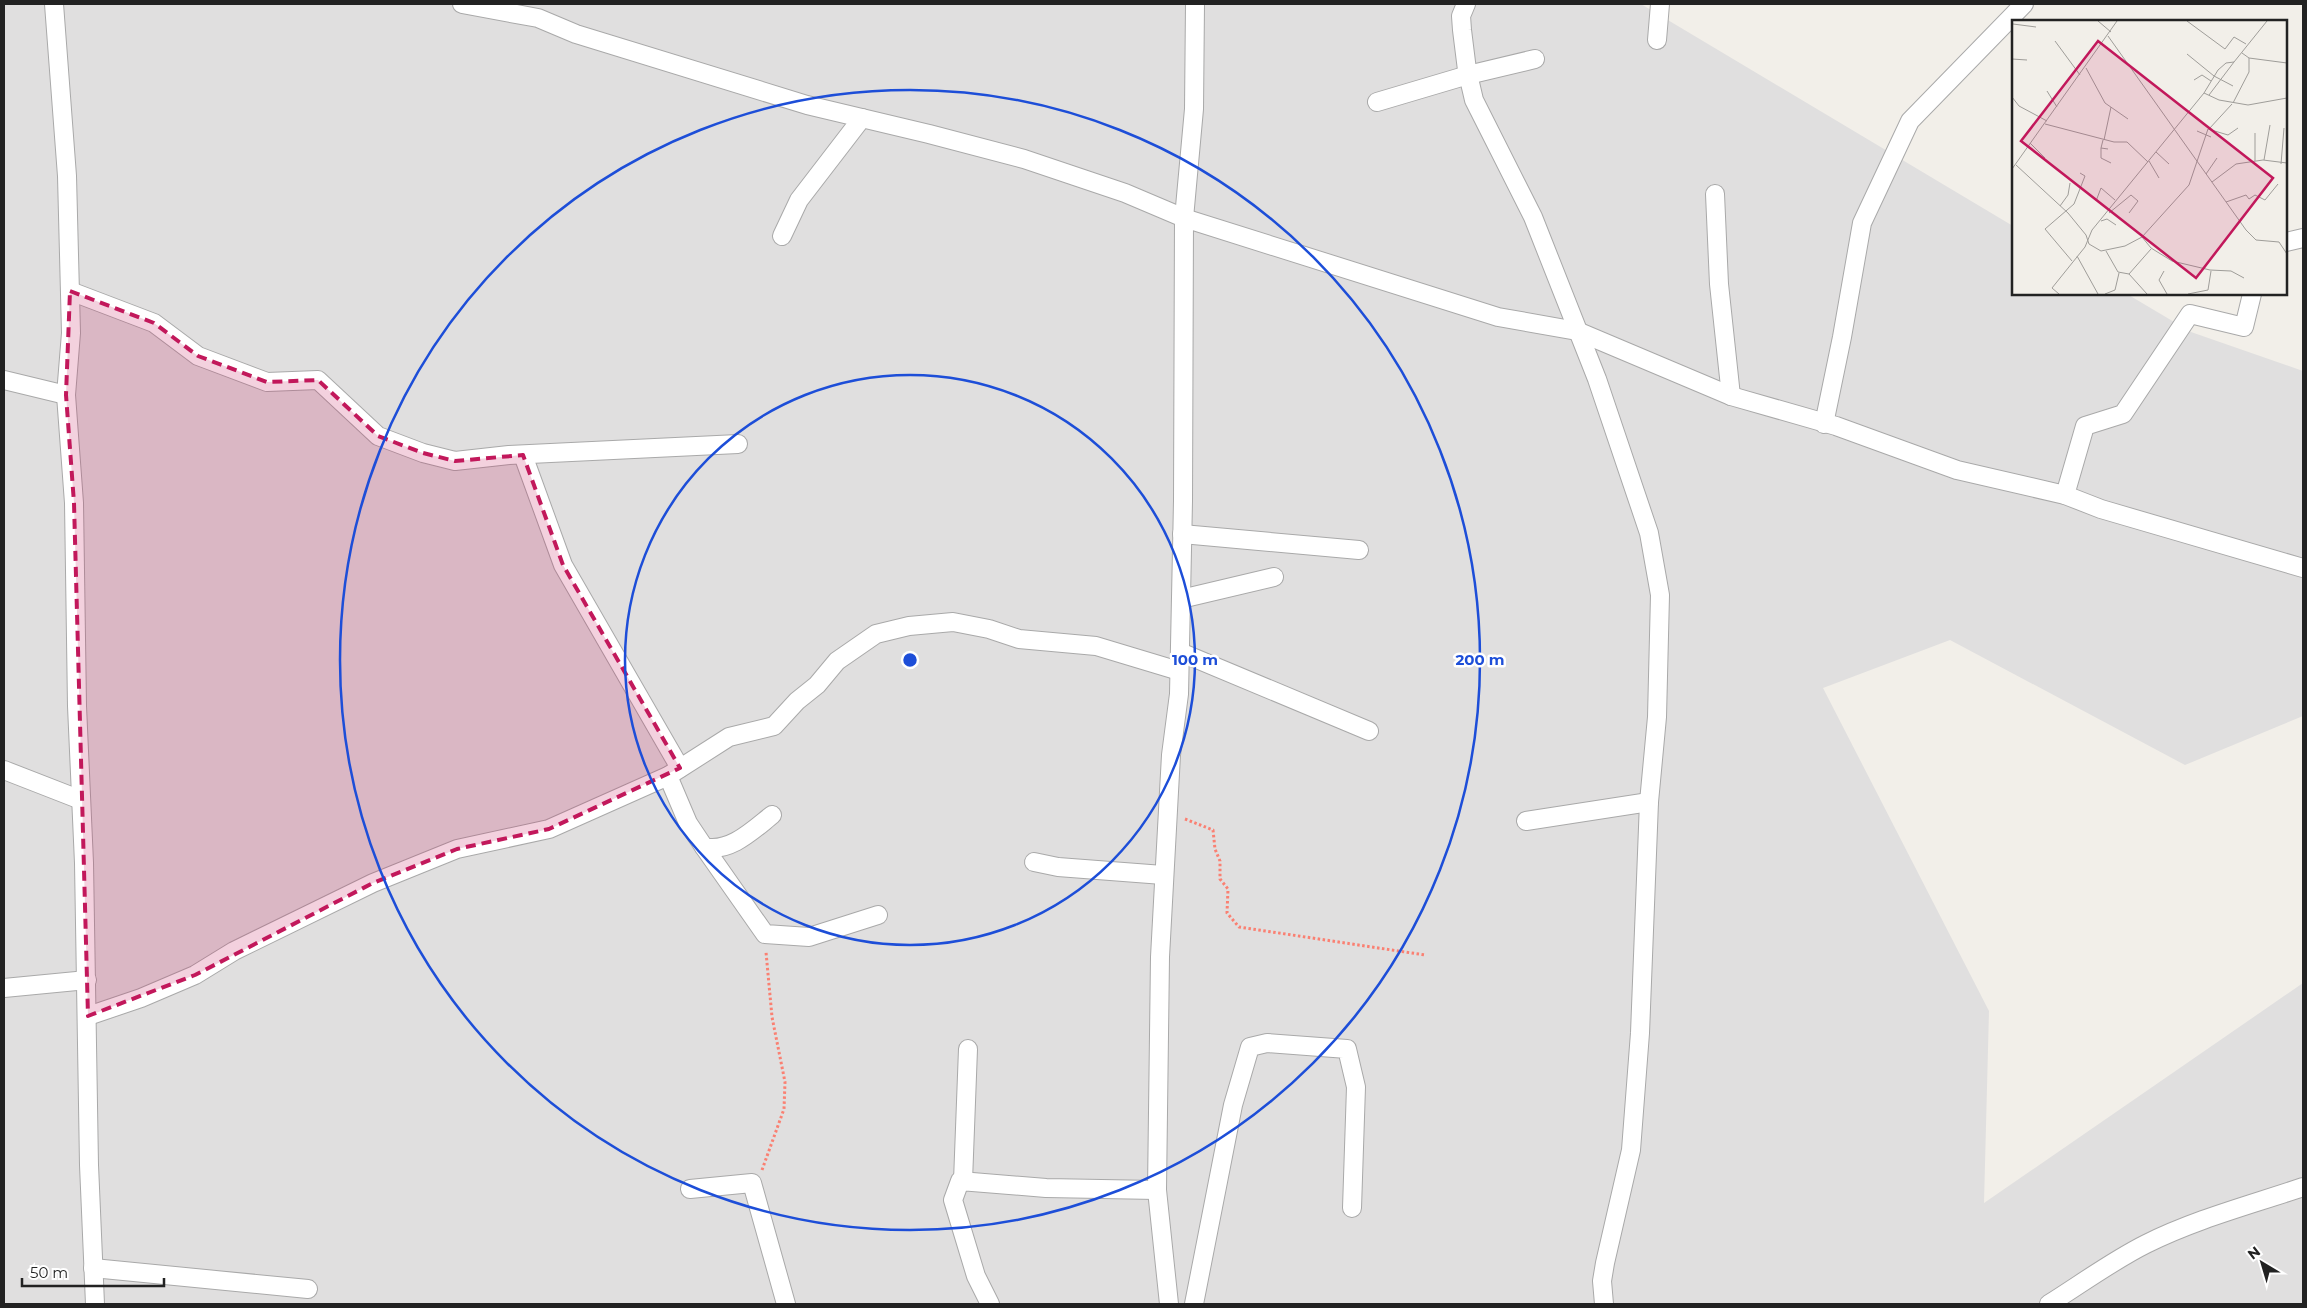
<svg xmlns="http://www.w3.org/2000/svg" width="2307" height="1308" font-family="Montserrat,sans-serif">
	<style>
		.residential { fill: #e0dfdf }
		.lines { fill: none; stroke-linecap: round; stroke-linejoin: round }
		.street-casing { stroke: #a9a9a9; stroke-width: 20 }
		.path { stroke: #fa8072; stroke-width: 3; stroke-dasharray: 2.5 2.5; stroke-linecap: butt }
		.street { stroke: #fff; stroke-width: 18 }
		.marked { fill: #c2185b; fill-opacity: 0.2; stroke: #c2185b; stroke-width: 4; stroke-dasharray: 10 6; stroke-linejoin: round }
		.ring { fill: none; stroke: #1d4ed8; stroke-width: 2.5 }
		.inset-road { fill: none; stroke: #9f9d99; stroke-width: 1 }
		.view { fill: #c2185b; fill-opacity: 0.15; stroke: #c2185b; stroke-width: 2.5 }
		.inset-edge { fill: none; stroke: #222; stroke-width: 2.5 }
		.centre { fill: #1d4ed8; stroke: #fff; stroke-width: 2.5 }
		.ring-label { font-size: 15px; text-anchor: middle; font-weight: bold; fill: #1d4ed8; stroke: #fff; stroke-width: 5; stroke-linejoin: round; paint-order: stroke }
	</style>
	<rect width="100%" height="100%" fill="#f2efe9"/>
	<polygon class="residential" points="4,4 1641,4 2013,226 2013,294 2127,294 2191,332 2303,371 2303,716 2185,765 1950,640 1823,688 1989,1011 1984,1203 2303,983 2303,1304 4,1304"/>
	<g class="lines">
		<g class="street-casing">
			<g id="street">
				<polyline points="54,4 67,176 71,333 66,395 74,503 77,706 84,863 89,1165 95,1304"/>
				<polyline points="462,4 538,18 576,34 807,105 929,134 1024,159 1125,193 1184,218 1498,317 1577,331 1731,396 1836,426 1957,470 2065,495 2101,509 2303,568"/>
				<polyline points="1466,4 1461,16 1462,30 1467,70 1474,100 1533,217 1597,379 1649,533 1660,595 1657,717 1649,802 1640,1033 1631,1150 1605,1263 1602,1281 1604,1304"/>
				<polyline points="1657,40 1660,4"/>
				<polyline points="1377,102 1468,75 1535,59"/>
				<polyline points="1715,194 1719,284 1731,396"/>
				<polyline points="782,236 799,200 862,118"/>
				<polyline points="2286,242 2303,238"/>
				<polyline points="70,291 154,323 198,356 267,382 318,380 378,436 423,453 455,461 509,455 738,444"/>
				<polyline points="4,380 66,395"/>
				<polyline points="1824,424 1842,337 1862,223 1910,121 2024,4"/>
				<polyline points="523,455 563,565 680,768"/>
				<polyline points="2065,495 2085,426 2123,414 2190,314 2244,327 2252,294"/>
				<polyline points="1182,534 1359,550"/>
				<polyline points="1181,599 1274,577"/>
				<polyline points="1180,652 1369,731"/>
				<polyline points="4,770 81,800"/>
				<path d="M668,776L688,823L704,847C730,853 753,830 772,815"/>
				<polyline points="1526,821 1649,802"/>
				<polyline points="704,847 765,934 809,937 878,915"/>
				<polyline points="1034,862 1058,867 1163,875"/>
				<polyline points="4,988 87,980"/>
				<polyline points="88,1016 141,998 195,975 234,951 373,883 457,849 549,829 668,776 729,737 774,726 797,701 817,685 837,661 876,634 909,626 953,622 989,629 1019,639 1096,646 1179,671"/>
				<polyline points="963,1181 968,1049"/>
				<polyline points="690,1189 752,1183 786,1304"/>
				<polyline points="93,1268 308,1289"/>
				<polyline points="990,1304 976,1276 953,1200 960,1181 1046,1188 1157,1190"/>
				<polyline points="1169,1304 1157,1190 1160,957 1171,755 1179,694 1183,501 1184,218 1194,109 1195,4"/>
				<polyline points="1194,1304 1233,1105 1250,1047 1267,1043 1347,1049 1356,1087 1352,1208"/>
				<path d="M2049,1304C2081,1284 2112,1261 2146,1244C2196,1219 2250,1205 2303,1187"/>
			</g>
		</g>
		<g class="path">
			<polyline points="1185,819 1213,830 1215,849 1220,861 1220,879 1228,889 1227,913 1239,927 1425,955"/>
			<polyline points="762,1170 784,1109 785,1082 772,1017 766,952"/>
		</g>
		<use href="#street" class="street"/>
	</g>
	<path class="marked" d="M70,291L154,323L198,356L267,382L318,380L378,436L423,453L455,461L523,455L563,565L680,768L549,829L457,849L373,883L195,975L88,1016L74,503L66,395Z"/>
	<g class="ring">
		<circle cx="910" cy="660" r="285"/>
		<circle cx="910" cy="660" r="570"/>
	</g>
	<g transform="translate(2012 20)">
		<rect width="275" height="275" fill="#f2efe9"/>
		<path class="inset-road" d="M86,1L99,12M175,1L213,29L222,17L234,24M1,4L24,7M96,16L234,210L244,220L267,222L275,234M43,21L68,55M230,33L237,38L275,43M175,34L202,56L221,66M0,39L15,40M74,48L93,83L116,99M182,60L190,55L199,61M35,71L45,87M192,73L207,80L236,85L275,78M197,75L222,42M0,77L7,86L35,101M221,83L237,52V38M33,104L102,122H115L136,142M197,109L220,84M185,111L199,117M243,113V141M91,120L89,128L96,129M92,120L99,87M18,123L33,138M89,128V138L99,143M144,132L157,144M252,140L258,105M137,141L147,158M269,144L272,108M4,145L56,193L74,215M0,149L105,1M194,154L205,138M200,162L224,144L251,140L275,143M84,181L89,168L103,180M214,182L234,175L237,179L243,175L253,180L266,164M48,186L56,175L58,163M97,193L119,175L126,181L117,193M89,201L95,199L104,205M74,215L77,224L89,231L113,226L130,217L177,165L196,109L216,115L226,108M130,217L139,228L160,241L198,250L219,251L232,258M94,231L106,252L117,254L135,274M65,236L86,274M60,241L33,209L62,184L73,156L68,153M152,251L147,260L155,274M117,254L139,229M47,274L40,268L73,227L80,210L192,73L206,50L214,43L222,42L255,1M93,274L103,270L107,253M176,274L196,270L199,251"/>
		<path class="view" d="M86,21L261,158L184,258L9,121Z"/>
		<rect width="275" height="275" class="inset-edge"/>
	</g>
	<circle cx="910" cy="660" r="8" class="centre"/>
	<g class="ring-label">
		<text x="1195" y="665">100 m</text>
		<text x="1480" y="665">200 m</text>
	</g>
	<rect width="2307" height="1308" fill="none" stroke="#222222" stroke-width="10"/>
	<g transform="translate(2262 1263) rotate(322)" stroke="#ffffff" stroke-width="4" paint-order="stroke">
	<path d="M0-4L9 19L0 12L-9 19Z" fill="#222222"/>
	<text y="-8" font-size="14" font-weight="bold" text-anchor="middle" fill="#222222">N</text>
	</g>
	<path d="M22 1278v8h142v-8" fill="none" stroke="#222222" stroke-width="2.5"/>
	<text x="30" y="1278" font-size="15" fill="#222222" stroke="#ffffff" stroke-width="4" paint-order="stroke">50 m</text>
</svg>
